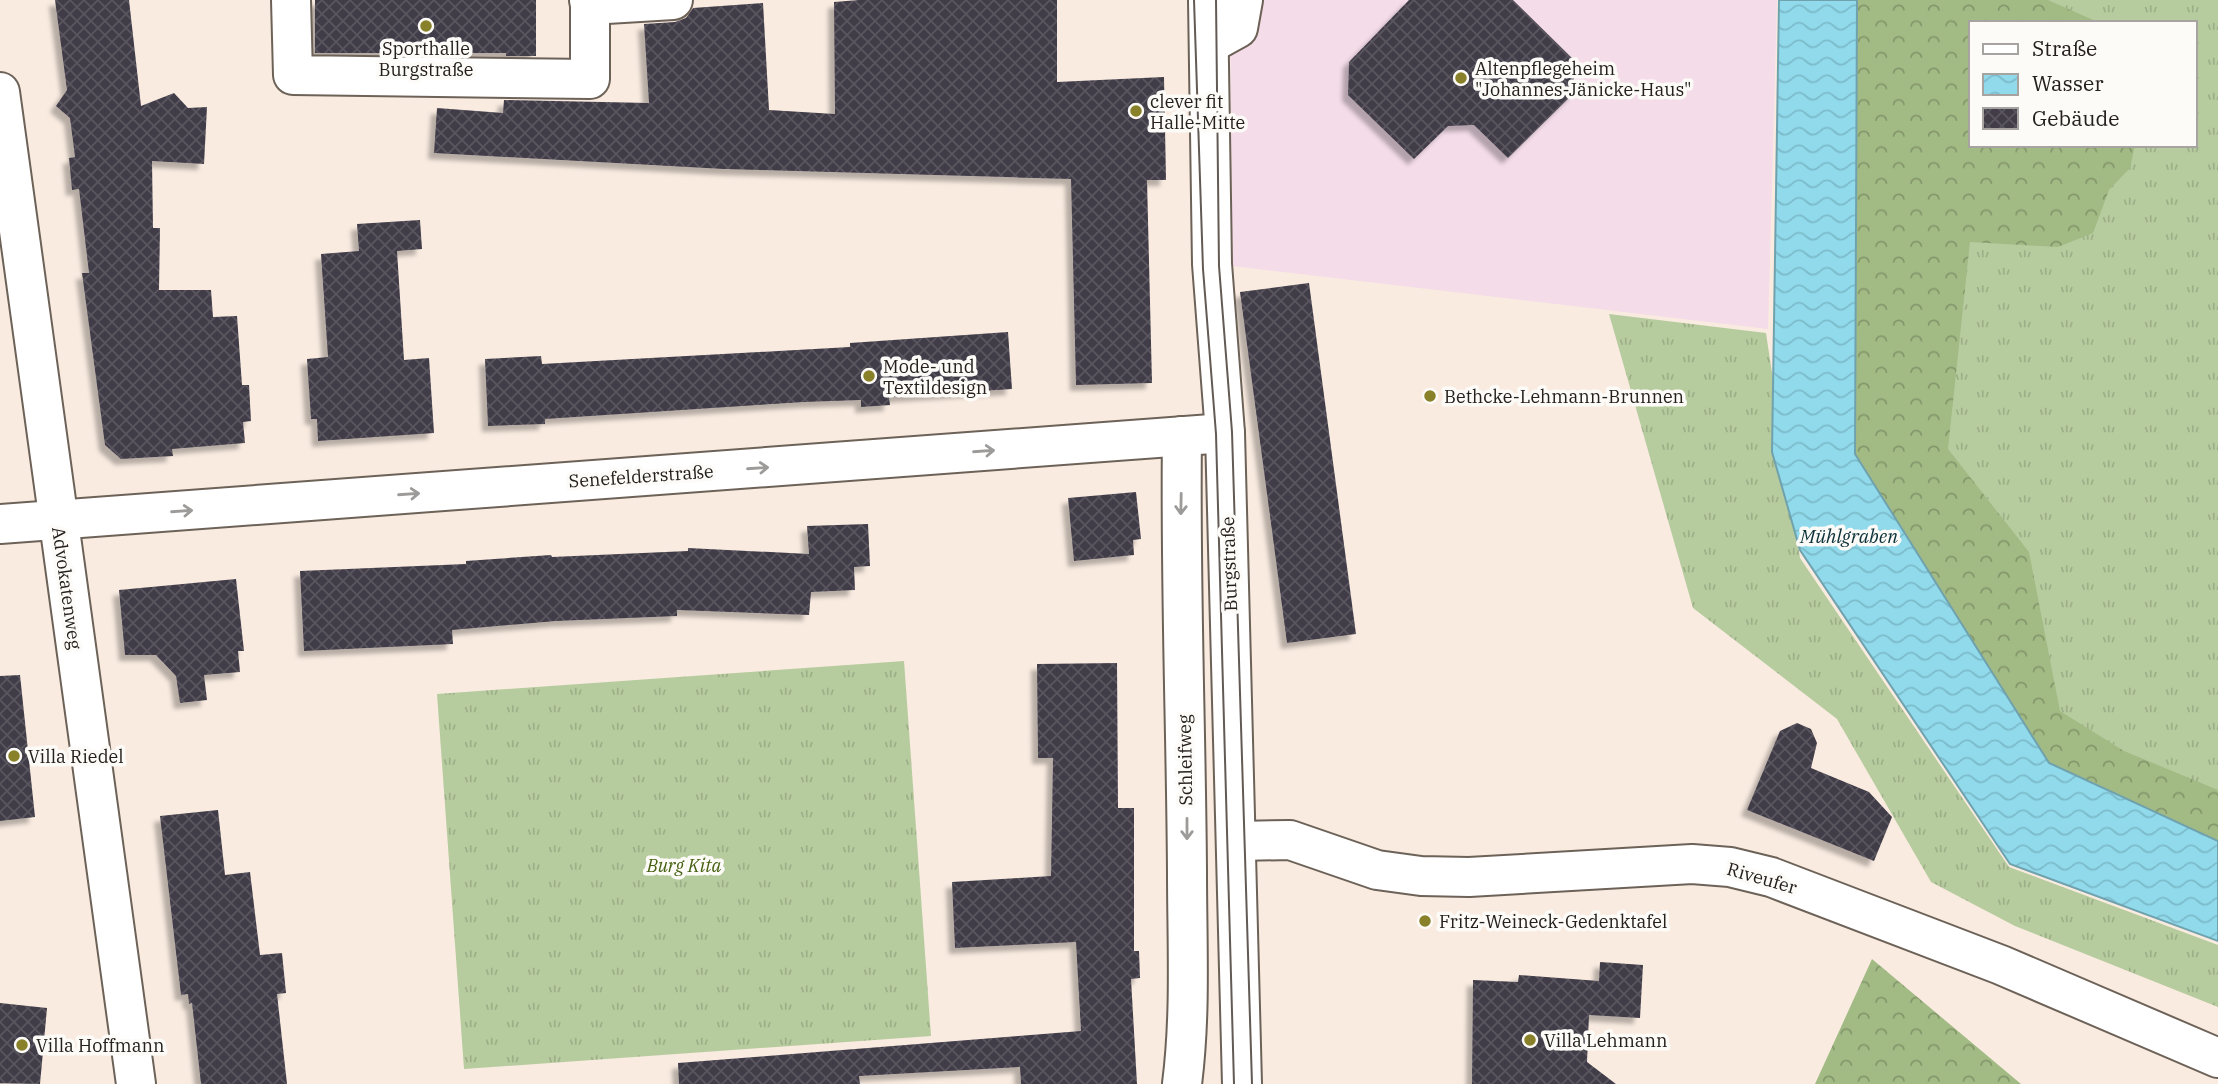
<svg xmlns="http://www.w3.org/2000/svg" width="2218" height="1084" font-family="'IBM Plex Serif',serif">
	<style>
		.commercial { fill: #f4dce9 }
		.grass { fill: url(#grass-tufts); fill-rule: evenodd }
		.forest { fill: url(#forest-crowns) }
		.water { fill: url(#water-waves); stroke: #70a2ae; stroke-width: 2 }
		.building { fill: url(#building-cross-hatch); filter: url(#shadow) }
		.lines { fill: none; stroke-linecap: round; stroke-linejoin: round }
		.minor-casing { stroke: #6d6258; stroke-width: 42 }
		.minor { stroke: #fff; stroke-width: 38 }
		.tram { stroke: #625a54; stroke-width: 2 }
		.oneway { stroke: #9d9b99 }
		.poi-dot { fill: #898129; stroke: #fdfbf8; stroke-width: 2.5 }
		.labels { text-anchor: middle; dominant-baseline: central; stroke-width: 7; stroke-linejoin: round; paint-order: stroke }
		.poi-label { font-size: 18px; fill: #25201c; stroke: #fdfbf8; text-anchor: start }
		.street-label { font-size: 18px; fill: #25201c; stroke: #fdfbf8 }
		.park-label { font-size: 18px; font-style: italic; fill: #446010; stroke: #fdfbf8 }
		.water-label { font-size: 19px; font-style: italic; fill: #0c3139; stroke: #fdfbf8 }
	</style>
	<defs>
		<pattern id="grass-tufts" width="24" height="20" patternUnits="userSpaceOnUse" patternTransform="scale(1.75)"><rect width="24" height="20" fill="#b7cc9e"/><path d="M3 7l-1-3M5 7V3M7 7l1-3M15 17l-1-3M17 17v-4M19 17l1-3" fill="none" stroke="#9daf88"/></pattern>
		<pattern id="forest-crowns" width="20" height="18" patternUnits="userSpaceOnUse" patternTransform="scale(1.75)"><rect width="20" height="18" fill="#a2ba84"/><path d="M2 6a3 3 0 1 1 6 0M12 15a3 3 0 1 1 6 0" fill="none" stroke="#84976b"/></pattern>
		<pattern id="water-waves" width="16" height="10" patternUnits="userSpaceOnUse" patternTransform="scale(1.75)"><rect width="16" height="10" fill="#90daec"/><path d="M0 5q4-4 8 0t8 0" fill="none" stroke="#7cbbca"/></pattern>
		<pattern id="building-cross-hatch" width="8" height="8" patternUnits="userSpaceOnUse" patternTransform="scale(1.75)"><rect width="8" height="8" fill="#413c48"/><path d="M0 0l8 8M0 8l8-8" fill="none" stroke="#5a565f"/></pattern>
		<filter id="shadow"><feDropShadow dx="-6" dy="6" stdDeviation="2" flood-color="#0004"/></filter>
	</defs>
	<rect width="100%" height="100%" fill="#f9ebe0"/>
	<polygon class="commercial" points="1230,0 1777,0 1768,329 1232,266"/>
	<g class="grass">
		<path d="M1857,0H2218V841L2049,763L1855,454ZM1971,23H2195V145H1971Z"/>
		<polygon points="1609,314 1766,333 1800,558 2009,867 2218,945 2218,1007 2015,926 1931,882 1837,719 1693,608"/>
		<polygon points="904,661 931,1036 464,1069 437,694"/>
	</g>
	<g class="forest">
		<polygon points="1857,0 2048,0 2100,23 1971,23 1971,145 2135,145 2130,168 2109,190 2093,233 2058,247 1970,242 1948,449 2029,552 2060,711 2124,751 2218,790 2218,841 2049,763 1855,454"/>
		<polygon points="1872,959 2021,1084 1815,1084"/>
	</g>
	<polygon class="water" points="1779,0 1857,0 1855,454 2049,763 2218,841 2218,941 2010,864 1800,550 1772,452"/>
	<g class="building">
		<polygon points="55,0 129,0 141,106 174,93 188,108 207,107 204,164 152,161 153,228 160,228 159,290 211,290 213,317 237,316 242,385 249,385 251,421 243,422 245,443 172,449 173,456 121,459 105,445 82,273 89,273 79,189 72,190 69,158 75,157 70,118 56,106 67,90"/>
		<polygon points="315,0 536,0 536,56 506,56 506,53 315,53"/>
		<polygon points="859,0 1057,0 1057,82 1164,77 1166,180 1147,180 1152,383 1076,385 1071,179 724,169 434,153 437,108 503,113 504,100 649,103 644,24 675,22 686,18 693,8 763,3 769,110 835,114 834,2"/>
		<polygon points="1409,0 1513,0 1574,60 1574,93 1508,158 1474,125 1448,126 1414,159 1348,95 1349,62"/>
		<polygon points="420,220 422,249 397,251 404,360 429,358 434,433 318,441 317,419 311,419 307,359 328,357 321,254 359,251 357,224"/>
		<polygon points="1309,283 1356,634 1287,643 1240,292"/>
		<polygon points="1008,332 1012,389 889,397 890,405 861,407 861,400 804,402 545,419 545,424 488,426 485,359 541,356 542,364 850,347 850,343"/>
		<polygon points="1136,492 1141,539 1133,540 1134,555 1074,561 1068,498"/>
		<polygon points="868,524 870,566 854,567 855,590 811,592 809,615 677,610 677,616 556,621 452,630 453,644 304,651 300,571 466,564 466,561 551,555 552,557 688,551 688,548 809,554 807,526"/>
		<polygon points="236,579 244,651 238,651 240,672 204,675 207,700 180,703 176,676 156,655 125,655 119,590"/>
		<polygon points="1117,663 1118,808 1134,808 1134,951 1139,951 1140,978 1131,979 1137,1084 1021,1084 1020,1067 859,1076 860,1084 679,1084 678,1063 1081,1031 1076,942 955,948 952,882 1051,876 1053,758 1038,758 1037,664"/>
		<polygon points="20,675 35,817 0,821 0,676"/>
		<polygon points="1797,723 1811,729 1817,743 1811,768 1869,792 1892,817 1874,861 1747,810 1780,731"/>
		<polygon points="218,810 225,875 250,872 260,955 282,953 286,993 277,994 287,1084 201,1084 192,1003 189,1004 188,994 181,995 160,816"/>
		<polygon points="1600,962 1643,965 1640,1018 1589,1015 1587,1062 1616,1084 1472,1084 1473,980 1518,982 1519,975 1599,981"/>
		<polygon points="0,1003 47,1008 40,1084 0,1083"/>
	</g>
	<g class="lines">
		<g class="minor-casing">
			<g id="minor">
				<polyline points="291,0 293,75 590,79 590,5"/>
				<polyline points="589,0 590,5 673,0"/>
				<polyline points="1208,0 1212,264 1225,433 1242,1084"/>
				<polyline points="1209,44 1238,28 1243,0"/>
				<polyline points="0,92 136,1084"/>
				<polyline points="0,524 1225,433"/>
				<polyline points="1237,841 1290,840 1377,870 1421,876 1469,877 1692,864 1730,867 1771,877 2001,965 2218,1058"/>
				<path d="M1182,1084C1191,1014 1187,942 1187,872C1186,726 1180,581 1182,436"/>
			</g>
		</g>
		<use href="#minor" class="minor"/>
		<g class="tram">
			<polyline points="1194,0 1203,269 1216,434 1234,1084"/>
			<polyline points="1216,0 1219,266 1232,432 1252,1084"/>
		</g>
	</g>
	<defs><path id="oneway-shaft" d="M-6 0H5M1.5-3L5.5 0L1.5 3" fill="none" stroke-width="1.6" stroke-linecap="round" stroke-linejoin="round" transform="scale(1.75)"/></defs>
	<g class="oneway">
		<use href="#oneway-shaft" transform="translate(984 451) rotate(-4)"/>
		<use href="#oneway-shaft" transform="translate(758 468) rotate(-4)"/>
		<use href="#oneway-shaft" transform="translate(409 494) rotate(-4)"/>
		<use href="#oneway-shaft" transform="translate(1181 504) rotate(91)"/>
		<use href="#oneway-shaft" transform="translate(182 511) rotate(-4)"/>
		<use href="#oneway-shaft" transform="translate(1187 829) rotate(90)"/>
	</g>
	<g class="poi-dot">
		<circle cx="426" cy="26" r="7"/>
		<circle cx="1461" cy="78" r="7"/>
		<circle cx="1136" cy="111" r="7"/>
		<circle cx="869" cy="376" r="7"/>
		<circle cx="1430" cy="396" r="7"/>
		<circle cx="14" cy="756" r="7"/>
		<circle cx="1425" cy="921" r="7"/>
		<circle cx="1530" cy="1040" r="7"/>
		<circle cx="22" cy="1045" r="7"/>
	</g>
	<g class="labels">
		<g class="poi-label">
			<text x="426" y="48" text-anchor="middle">Sporthalle<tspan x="426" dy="21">Burgstraße</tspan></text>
			<text x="1475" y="68">Altenpflegeheim<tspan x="1475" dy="21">"Johannes-Jänicke-Haus"</tspan></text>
			<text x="1150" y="101">clever fit<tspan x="1150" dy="21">Halle-Mitte</tspan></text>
			<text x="883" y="366">Mode- und<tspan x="883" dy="21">Textildesign</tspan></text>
			<text x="1444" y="396">Bethcke-Lehmann-Brunnen</text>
			<text x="28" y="756">Villa Riedel</text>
			<text x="1439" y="921">Fritz-Weineck-Gedenktafel</text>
			<text x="1544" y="1040">Villa Lehmann</text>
			<text x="36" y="1045">Villa Hoffmann</text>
		</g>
		<g class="street-label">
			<text transform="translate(641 476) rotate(-4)">Senefelderstraße</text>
			<text transform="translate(1229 564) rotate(-92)">Burgstraße</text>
			<text transform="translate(67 588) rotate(82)">Advokatenweg</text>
			<text transform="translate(1185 760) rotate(-91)">Schleifweg</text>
			<text transform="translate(1762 878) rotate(16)">Riveufer</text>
		</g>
		<g class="park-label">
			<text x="684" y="865">Burg Kita</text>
		</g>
		<g class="water-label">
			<text x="1849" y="536">Mühlgraben</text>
		</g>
	</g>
	<rect x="1969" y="21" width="228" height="126" fill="#fdfbf8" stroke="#a7a3a0" stroke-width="2"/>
	<rect x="1983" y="44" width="35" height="10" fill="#ffffff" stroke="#a7a3a0" stroke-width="2"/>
	<text x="2032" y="56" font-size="21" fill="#25201c">Straße</text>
	<rect x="1983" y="74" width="35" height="21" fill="url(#water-waves)" stroke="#a7a3a0" stroke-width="2"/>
	<text x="2032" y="91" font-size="21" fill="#25201c">Wasser</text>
	<rect x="1983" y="108" width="35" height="21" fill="url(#building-cross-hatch)" stroke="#a7a3a0" stroke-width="2"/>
	<text x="2032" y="126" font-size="21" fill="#25201c">Gebäude</text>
</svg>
